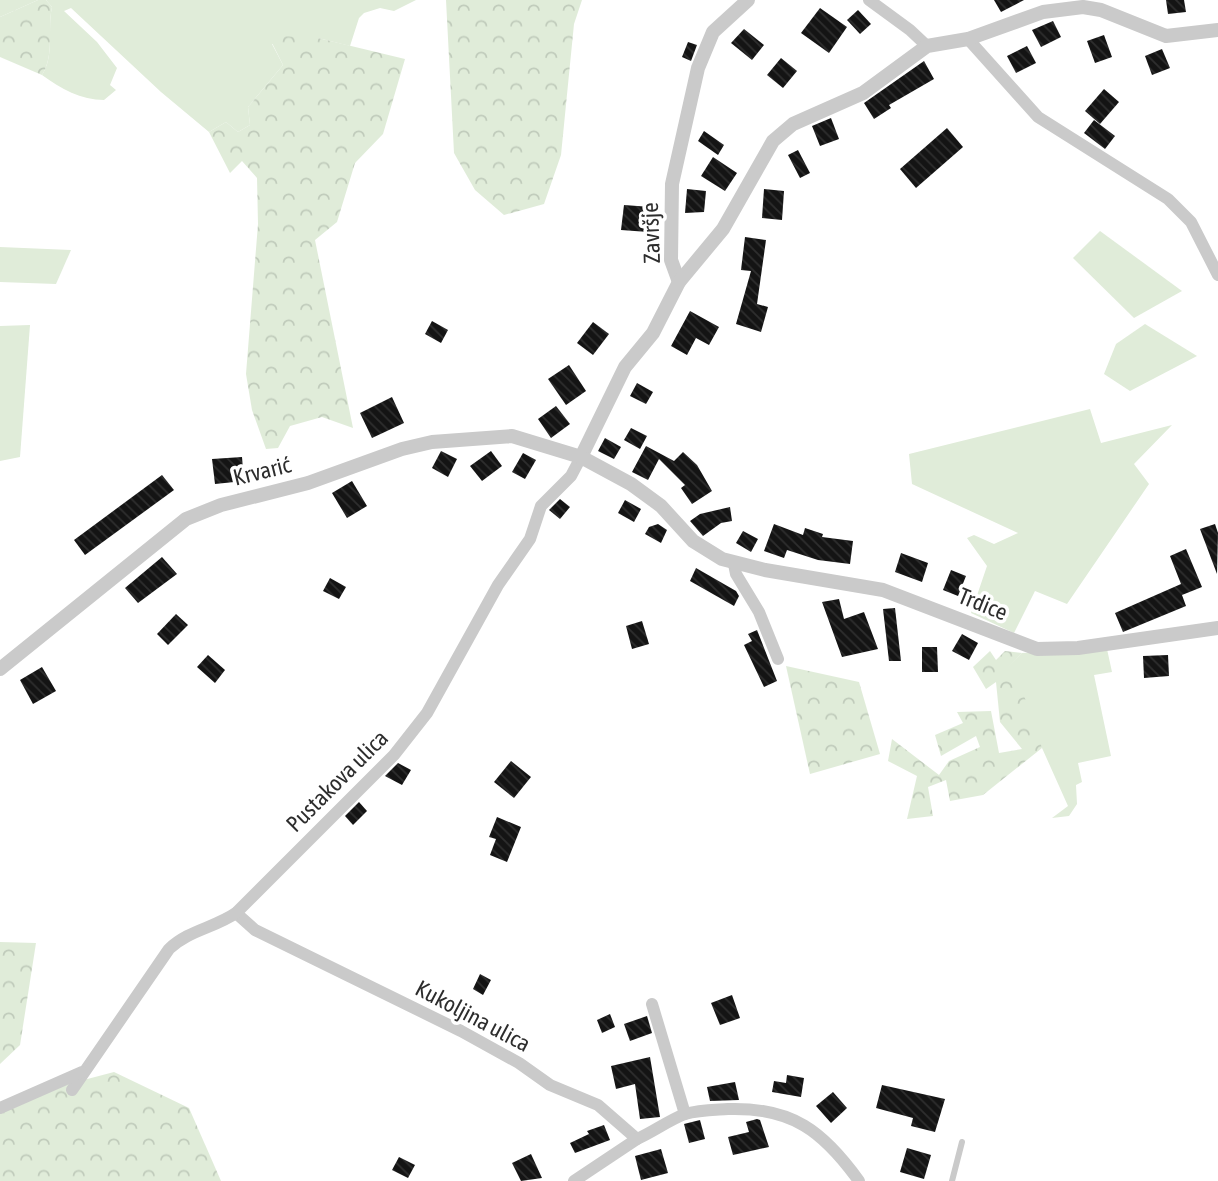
<svg xmlns="http://www.w3.org/2000/svg" width="1218" height="1181" font-family="'Asap Condensed',sans-serif">
	<style>
		.green { fill: #e0ecd9 }
		.forest { fill: url(#forest-crowns) }
		.building { fill: url(#building-back-hatch) }
		.lines { fill: none; stroke-linecap: round; stroke-linejoin: round }
		.service { stroke: #cacaca; stroke-width: 6 }
		.minor { stroke: #cacaca; stroke-width: 12 }
		.tertiary { stroke: #cacaca; stroke-width: 14 }
		.labels { text-anchor: middle; dominant-baseline: central; stroke-width: 7; stroke-linejoin: round; paint-order: stroke }
		.street-label { font-size: 23px; fill: #2d2d2d; stroke: #fff }
	</style>
	<defs>
		<pattern id="forest-crowns" width="20" height="18" patternUnits="userSpaceOnUse" patternTransform="scale(1.75)"><rect width="20" height="18" fill="#e0ecd9"/><path d="M2 6a3 3 0 1 1 6 0M12 15a3 3 0 1 1 6 0" fill="none" stroke="#c0cbbb"/></pattern>
		<pattern id="building-back-hatch" width="6" height="6" patternUnits="userSpaceOnUse" patternTransform="scale(1.75)"><rect width="6" height="6" fill="#141414"/><path d="M-1 5l2 2M0 0l6 6M5-1l2 2" fill="none" stroke="#2e2e2e"/></pattern>
	</defs>
	<rect width="100%" height="100%" fill="#fff"/>
	<g class="green">
		<polygon points="0,0 38,0 0,17"/>
		<path d="M46,0H416L394,11L380,8L364,13L359,18L350,46L318,38L272,44L283,65L248,107L250,125L238,132L226,122L209,132L161,92L71,8L64,11L97,42L117,68L110,85L116,90L104,100C81,100 61,89 42,75C55,55 47,29 52,7Z"/>
		<polygon points="1100,231 1182,291 1134,318 1073,258"/>
		<polygon points="0,247 71,250 56,284 0,282"/>
		<polygon points="1145,324 1197,356 1130,391 1104,374 1116,344"/>
		<polygon points="30,325 20,457 0,461 0,326"/>
		<polygon points="1090,409 1101,443 1172,425 1134,464 1149,484 1067,604 1035,591 1014,633 971,613 987,566 967,538 974,535 994,544 1018,533 912,484 909,454"/>
		<polygon points="1107,649 1112,672 1094,675 1111,756 1078,763 1082,782 1076,785 1077,804 1069,816 1052,818 1068,806 1042,748 1000,674 1022,653"/>
	</g>
	<g class="forest">
		<path d="M38,0H46L52,7C47,29 55,55 42,75L0,57V17Z"/>
		<polygon points="446,0 582,0 574,24 561,155 544,204 504,215 475,190 454,153"/>
		<polygon points="281,36 318,38 405,59 383,134 355,163 337,222 315,240 353,428 322,417 290,426 278,448 266,449 252,410 246,374 258,224 257,178 242,161 230,173 209,132 226,122 238,132 250,125 248,107 283,65 272,43"/>
		<polygon points="990,651 996,660 1005,651 1022,653 1001,674 1018,678 1042,748 983,795 950,801 946,780 928,787 933,816 907,819 917,776 888,761 892,739 939,775 949,761 980,747 976,736 941,756 935,735 963,723 957,712 991,711 999,753 1022,749 1000,722 996,682 986,689 973,667"/>
		<polygon points="786,666 859,682 880,754 810,774"/>
		<polygon points="0,942 36,943 20,1045 0,1064"/>
		<polygon points="114,1072 189,1108 221,1181 0,1181 0,1102"/>
	</g>
	<g class="building">
		<polygon points="994,0 1024,0 1001,12"/>
		<polygon points="1166,0 1184,0 1186,12 1168,14"/>
		<polygon points="820,8 847,27 829,53 801,33"/>
		<polygon points="858,10 871,24 860,34 847,20"/>
		<polygon points="1053,21 1061,37 1041,47 1032,30"/>
		<polygon points="744,29 764,45 752,60 731,43"/>
		<polygon points="1104,35 1112,57 1095,63 1087,41"/>
		<polygon points="688,42 697,45 691,61 682,57"/>
		<polygon points="1027,46 1036,63 1016,73 1007,56"/>
		<polygon points="1162,49 1170,68 1152,75 1145,56"/>
		<polygon points="781,58 797,71 783,88 767,75"/>
		<polygon points="924,61 934,79 889,105 891,108 874,119 864,103"/>
		<polygon points="1104,89 1119,102 1100,124 1085,111"/>
		<polygon points="831,118 839,139 820,146 812,126"/>
		<polygon points="1094,120 1115,136 1105,149 1084,133"/>
		<polygon points="947,128 963,147 916,188 900,169"/>
		<polygon points="704,131 724,145 718,155 698,141"/>
		<polygon points="798,150 810,173 800,178 788,155"/>
		<polygon points="713,157 737,173 725,191 701,176"/>
		<polygon points="687,189 706,191 704,212 685,213"/>
		<polygon points="764,189 784,191 782,220 762,218"/>
		<polygon points="624,205 651,207 648,232 621,230"/>
		<polygon points="745,237 766,240 757,304 768,307 761,332 736,324 751,271 741,270"/>
		<polygon points="690,311 719,327 709,345 696,338 687,355 671,346"/>
		<polygon points="432,321 448,330 441,343 425,334"/>
		<polygon points="593,322 609,334 593,355 577,343"/>
		<polygon points="569,365 586,391 566,405 548,379"/>
		<polygon points="637,383 653,392 646,404 630,396"/>
		<polygon points="392,397 404,423 372,438 360,413"/>
		<polygon points="556,406 570,424 551,438 538,419"/>
		<polygon points="631,428 647,436 640,449 624,440"/>
		<polygon points="605,438 621,447 614,459 598,451"/>
		<polygon points="646,446 674,461 683,452 697,465 712,491 692,504 681,488 685,485 659,459 648,480 632,472"/>
		<polygon points="441,451 457,459 448,477 432,468"/>
		<polygon points="491,451 502,466 482,481 470,466"/>
		<polygon points="523,453 536,460 525,479 512,472"/>
		<polygon points="242,457 244,481 215,484 212,459"/>
		<polygon points="162,475 174,490 85,555 74,540"/>
		<polygon points="352,481 367,506 347,518 332,493"/>
		<polygon points="560,499 570,507 560,519 549,510"/>
		<polygon points="625,500 641,509 634,522 618,513"/>
		<polygon points="730,507 732,521 721,523 703,536 690,521 700,514"/>
		<polygon points="658,524 667,530 661,543 645,534 649,527"/>
		<polygon points="774,524 803,535 805,528 823,534 822,537 853,541 850,564 818,560 787,550 784,558 764,551"/>
		<polygon points="1215,524 1218,533 1217,574 1200,529"/>
		<polygon points="743,531 758,539 751,552 736,543"/>
		<polygon points="1186,549 1202,587 1182,595 1186,606 1123,632 1115,613 1181,584 1170,556"/>
		<polygon points="901,553 928,563 922,582 895,572"/>
		<polygon points="162,557 177,574 138,603 125,588"/>
		<polygon points="696,568 736,591 739,596 734,606 690,581"/>
		<polygon points="951,570 966,576 958,596 943,590"/>
		<polygon points="330,578 346,587 339,599 323,591"/>
		<polygon points="839,599 844,619 864,612 878,649 842,657 822,602"/>
		<polygon points="895,608 901,661 889,661 883,609"/>
		<polygon points="176,614 188,625 168,645 157,634"/>
		<polygon points="642,621 649,644 632,649 626,626"/>
		<polygon points="757,630 777,681 764,687 744,645 752,641 748,634"/>
		<polygon points="962,634 978,643 969,660 952,651"/>
		<polygon points="922,647 937,647 938,672 922,672"/>
		<polygon points="208,655 225,670 215,683 197,667"/>
		<polygon points="1168,655 1169,676 1144,678 1143,656"/>
		<polygon points="42,667 56,691 33,704 20,680"/>
		<polygon points="511,761 531,777 514,798 494,782"/>
		<polygon points="398,763 411,770 402,785 385,776"/>
		<polygon points="359,802 367,811 353,825 345,816"/>
		<polygon points="497,817 521,827 507,862 490,855 496,839 489,837"/>
		<polygon points="480,974 491,980 483,995 473,989"/>
		<polygon points="732,995 740,1018 720,1025 711,1003"/>
		<polygon points="610,1014 615,1027 602,1033 597,1020"/>
		<polygon points="647,1016 652,1033 630,1041 624,1024"/>
		<polygon points="650,1057 660,1117 640,1119 635,1084 616,1089 611,1066"/>
		<polygon points="787,1075 804,1078 801,1097 772,1092 774,1081 786,1083"/>
		<polygon points="735,1082 739,1100 710,1101 707,1087"/>
		<polygon points="882,1085 945,1099 935,1132 911,1126 913,1118 876,1108"/>
		<polygon points="833,1092 847,1108 831,1123 816,1106"/>
		<polygon points="757,1119 760,1120 769,1147 733,1155 728,1137 749,1132 746,1122"/>
		<polygon points="700,1120 705,1139 689,1143 684,1124"/>
		<polygon points="604,1125 610,1140 575,1153 570,1143 589,1134 587,1131"/>
		<polygon points="907,1148 931,1155 924,1179 900,1172"/>
		<polygon points="661,1149 668,1173 641,1180 635,1156"/>
		<polygon points="531,1154 542,1178 521,1181 512,1163"/>
		<polygon points="399,1157 415,1165 408,1178 392,1170"/>
	</g>
	<g class="lines">
		<polyline class="service" points="952,1181 962,1142"/>
		<g class="minor">
			<polyline points="869,0 910,30 927,46"/>
			<polyline points="968,39 1038,117 1168,199 1191,222 1218,275"/>
			<polyline points="734,564 736,574 759,612 778,659"/>
			<path d="M236,913L255,930L461,1031L519,1063L550,1085L598,1105L637,1139C653,1132 669,1120 685,1114C699,1110 714,1110 728,1109C792,1107 823,1131 859,1181"/>
			<polyline points="652,1004 685,1114"/>
			<path d="M72,1090L169,949C189,930 214,928 236,913L394,755L427,713L498,585L530,539L541,506L571,476L581,457"/>
			<polyline points="0,1108 82,1072"/>
			<polyline points="574,1181 637,1139"/>
		</g>
		<g class="tertiary">
			<polyline points="679,282 671,260 672,184 698,68 713,32 748,0"/>
			<polyline points="581,457 625,367 653,333 679,282 723,229 773,141 793,124 863,93 927,46 968,39 1043,12 1083,7 1101,10 1166,36 1218,30"/>
			<polyline points="0,669 186,519 221,505 308,483 402,449 432,442 512,436 581,457 631,484 661,506 693,541 722,559 765,570 883,590 1037,649 1078,648 1218,628"/>
		</g>
	</g>
	<g class="labels">
		<g class="street-label">
			<text transform="translate(651 233) rotate(-92)">Završje</text>
			<text transform="translate(262 471) rotate(-14)">Krvarić</text>
			<text transform="translate(983 604) rotate(22)">Trdice</text>
			<text transform="translate(337 781) rotate(-45)">Pustakova ulica</text>
			<text transform="translate(473 1016) rotate(28)">Kukoljina ulica</text>
		</g>
	</g>
</svg>
